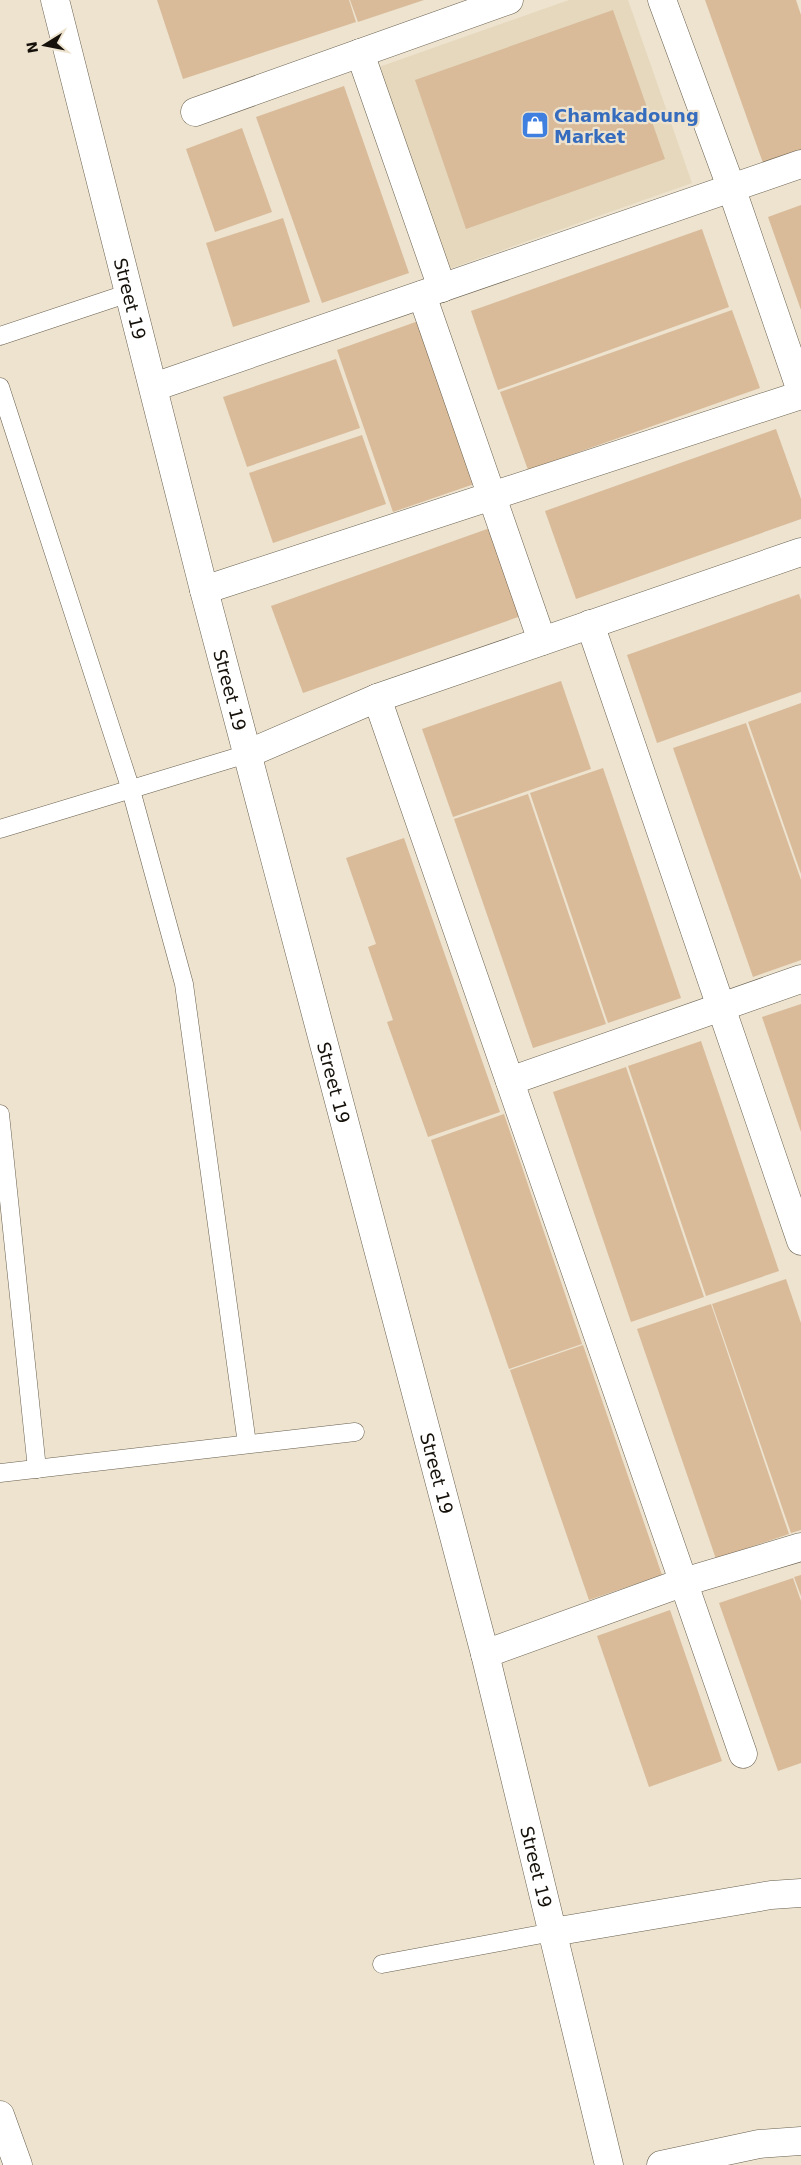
<svg xmlns="http://www.w3.org/2000/svg" width="801" height="2165" font-family="'DejaVu Sans',sans-serif">
	<style>
		.built { fill: #e5d8bd }
		.building { fill: #d9bb9a }
		.lines { fill: none; stroke-linecap: round; stroke-linejoin: round }
		.lane-casing { stroke: #685f4e; stroke-width: 19 }
		.street-casing { stroke: #685f4e; stroke-width: 29 }
		.lane { stroke: #fff; stroke-width: 18 }
		.street { stroke: #fff; stroke-width: 28 }
		.labels { text-anchor: middle; dominant-baseline: central; stroke-width: 4.5; stroke-linejoin: round; paint-order: stroke }
		.shop-label { font-size: 18px; font-weight: bold; fill: #366cbe; stroke: #ede3cf; text-anchor: start }
		.street-label { font-size: 18px; fill: #15110a; stroke: #ede3cf }
	</style>
	<rect width="100%" height="100%" fill="#ede3cf"/>
	<polygon class="built" points="569,0 628,0 692,183 449,269 379,67"/>
	<g class="building">
		<polygon points="157,0 349,0 356,22 183,79"/>
		<polygon points="350,0 424,0 358,22"/>
		<polygon points="705,0 796,0 801,15 801,150 763,163"/>
		<polygon points="613,10 665,159 466,229 415,80"/>
		<polygon points="344,86 409,273 322,303 256,117"/>
		<polygon points="242,128 272,212 215,232 186,149"/>
		<polygon points="801,205 801,310 768,217"/>
		<polygon points="283,218 310,302 233,327 206,243"/>
		<polygon points="702,229 729,307 498,390 471,311"/>
		<polygon points="732,310 760,388 528,470 500,392"/>
		<polygon points="424,319 480,482 393,512 337,350"/>
		<polygon points="336,359 360,428 247,467 223,397"/>
		<polygon points="776,429 801,499 801,519 576,599 545,511"/>
		<polygon points="362,435 386,504 273,543 249,473"/>
		<polygon points="490,528 521,616 303,693 271,606"/>
		<polygon points="799,594 801,600 801,692 657,743 627,655"/>
		<polygon points="561,681 591,769 453,817 422,729"/>
		<polygon points="801,703 801,874 748,722"/>
		<polygon points="746,723 801,880 801,960 753,977 673,748"/>
		<polygon points="603,768 681,998 608,1023 530,793"/>
		<polygon points="528,794 606,1024 533,1048 454,819"/>
		<polygon points="404,838 500,1112 428,1137 387,1022 393,1020 368,947 376,944 346,858"/>
		<polygon points="801,1004 801,1132 762,1017"/>
		<polygon points="701,1041 779,1271 706,1296 628,1066"/>
		<polygon points="626,1067 704,1297 631,1322 553,1092"/>
		<polygon points="504,1114 582,1344 509,1369 431,1140"/>
		<polygon points="786,1279 801,1323 801,1530 791,1533 712,1304"/>
		<polygon points="711,1304 789,1534 716,1559 637,1329"/>
		<polygon points="583,1345 662,1575 589,1600 510,1370"/>
		<polygon points="801,1575 801,1596 794,1577"/>
		<polygon points="793,1578 801,1601 801,1763 778,1771 719,1603"/>
		<polygon points="670,1610 722,1761 649,1787 597,1636"/>
	</g>
	<g class="lines">
		<g class="lane-casing">
			<g id="lane">
				<polyline points="0,336 129,293"/>
				<polyline points="0,387 131,790 184,984 247,1444"/>
				<polyline points="0,829 247,754"/>
				<polyline points="0,1114 37,1469"/>
				<polyline points="0,1473 355,1432"/>
				<polyline points="382,1964 553,1932"/>
			</g>
		</g>
		<g class="street-casing">
			<g id="street">
				<path id="s1" d="M55,0L204,590L485,1654L609,2165"/>
				<polyline points="662,0 731,187 801,391"/>
				<polyline points="360,53 442,288"/>
				<polyline points="195,112 509,0"/>
				<polyline points="422,295 542,641"/>
				<polyline points="154,387 801,164"/>
				<polyline points="204,590 801,395"/>
				<polyline points="590,624 801,1241"/>
				<polyline points="377,698 743,1754"/>
				<polyline points="247,754 377,698 801,552"/>
				<polyline points="510,1081 801,979"/>
				<polyline points="485,1654 684,1582 801,1547"/>
				<polyline points="553,1932 771,1895 801,1893"/>
				<polyline points="0,2115 18,2165"/>
				<polyline points="661,2165 759,2144 801,2141"/>
			</g>
		</g>
		<use href="#lane" class="lane"/>
		<use href="#street" class="street"/>
	</g>
	<defs>
		<g id="shop-square" transform="scale(1.4375)"><rect x="-9" y="-9" width="18" height="18" rx="4" fill="#3f7fe0" stroke="#ede3cf"/><path d="M-5-2.5h2.3a2.7 3.5 0 0 1 5.4 0H5L5.5 6h-11ZM-1.5-2.5h3a1.5 2.3 0 0 0-3 0Z" fill="#fff"/></g>
	</defs>
	<g fill-rule="evenodd">
		<use href="#shop-square" x="535" y="125"/>
	</g>
	<g class="labels">
		<g class="shop-label">
			<text x="554" y="115">Chamkadoung<tspan x="554" dy="21">Market</tspan></text>
		</g>
		<g class="street-label">
			<text stroke="none"><textPath href="#s1" startOffset="308">Street 19</textPath></text>
			<text stroke="none"><textPath href="#s1" startOffset="712">Street 19</textPath></text>
			<text stroke="none"><textPath href="#s1" startOffset="1118">Street 19</textPath></text>
			<text stroke="none"><textPath href="#s1" startOffset="1522">Street 19</textPath></text>
			<text stroke="none"><textPath href="#s1" startOffset="1928">Street 19</textPath></text>
		</g>
	</g>
	<g transform="translate(45 45) rotate(260)" stroke="#ede3cf" stroke-width="4" paint-order="stroke">
	<path d="M0-4L9 19L0 12L-9 19Z" fill="#15110a"/>
	<text y="-8" font-size="14" font-weight="bold" text-anchor="middle" fill="#15110a">N</text>
	</g>
</svg>
